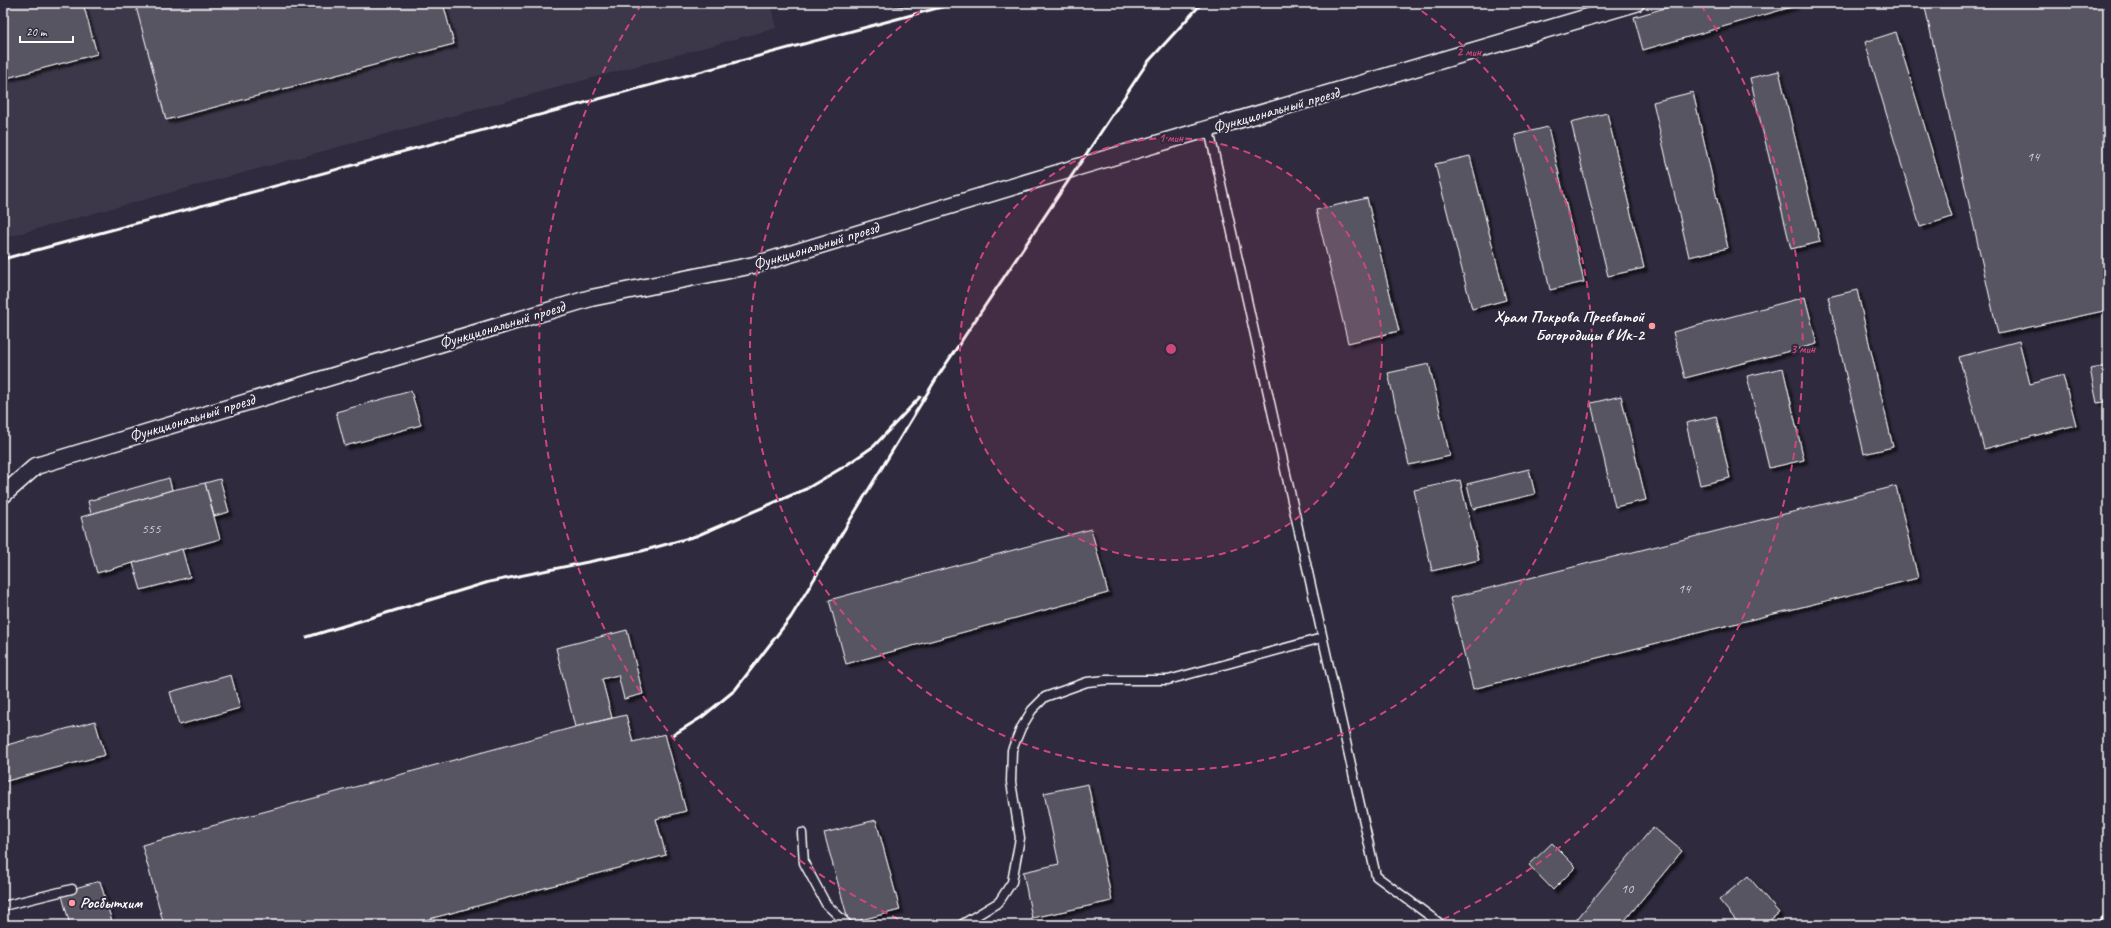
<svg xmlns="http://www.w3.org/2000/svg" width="2111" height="928" font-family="Caveat,sans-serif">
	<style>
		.built { fill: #3c3749 }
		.building { fill: #595564; stroke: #fff; filter: url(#shadow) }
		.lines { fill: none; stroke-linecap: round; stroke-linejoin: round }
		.service-casing { stroke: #fff; stroke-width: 11 }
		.minor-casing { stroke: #fff; stroke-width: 19 }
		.service { stroke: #2f2a3d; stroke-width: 8 }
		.minor { stroke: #2f2a3d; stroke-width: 16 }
		.rail { stroke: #fff; stroke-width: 3 }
		.ring { fill: none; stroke: #ce467c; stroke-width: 2; stroke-dasharray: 7 5 }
		.poi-dot { fill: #ff9aa2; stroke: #2f2a3d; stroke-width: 1.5 }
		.labels { text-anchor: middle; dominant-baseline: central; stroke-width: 4; stroke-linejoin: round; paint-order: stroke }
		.number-label { font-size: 14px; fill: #d6d4d8 }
		.street-label { font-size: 16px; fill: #fff; stroke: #2f2a3d }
		.poi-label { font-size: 16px; font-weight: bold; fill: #fff; stroke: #2f2a3d; text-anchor: end }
		.centre { fill: #ce467c; stroke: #2f2a3d; stroke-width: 2 }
		.ring-label { font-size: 12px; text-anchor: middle; font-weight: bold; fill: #ce467c; stroke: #2f2a3d; stroke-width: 4; stroke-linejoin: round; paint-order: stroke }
	</style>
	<defs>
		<filter id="shadow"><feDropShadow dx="3.5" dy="3.5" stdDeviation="1" flood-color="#0009"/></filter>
	</defs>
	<rect width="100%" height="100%" fill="#2f2a3d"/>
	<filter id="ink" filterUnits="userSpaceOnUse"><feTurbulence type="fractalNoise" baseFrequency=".025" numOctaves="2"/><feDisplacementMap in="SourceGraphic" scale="8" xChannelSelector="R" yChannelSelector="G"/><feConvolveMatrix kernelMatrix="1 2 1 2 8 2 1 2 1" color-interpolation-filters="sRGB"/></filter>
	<g filter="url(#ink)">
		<polygon class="built" points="3,3 770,3 776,28 3,238"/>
		<g class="building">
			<polygon points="3,3 83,3 97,54 3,79"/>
			<polygon points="135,3 443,3 454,44 166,120"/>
			<polygon points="1682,3 1794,3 1795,6 1643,50 1634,17"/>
			<polygon points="1924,3 2108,3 2108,310 1998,334"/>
			<polygon points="1896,32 1952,217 1920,227 1865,42"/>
			<polygon points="1779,71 1820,242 1791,249 1750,78"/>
			<polygon points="1693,92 1728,248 1689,257 1653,102"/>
			<polygon points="1607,113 1644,268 1608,276 1571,122"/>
			<polygon points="1548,127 1584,282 1550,290 1515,135"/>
			<polygon points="1470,156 1506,300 1472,309 1435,164"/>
			<polygon points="1367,198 1399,331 1348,343 1316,210"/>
			<polygon points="1857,290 1893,447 1864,454 1828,297"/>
			<polygon points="1805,297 1817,344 1685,378 1673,332"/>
			<polygon points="2019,341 2030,384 2063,375 2076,425 1984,449 1959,357"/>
			<polygon points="1429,364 1450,456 1409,465 1388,373"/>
			<polygon points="2108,366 2108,401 2097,403 2090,369"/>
			<polygon points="1783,368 1804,460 1769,468 1747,376"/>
			<polygon points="411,391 421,425 345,446 336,412"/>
			<polygon points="1621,396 1646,500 1615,507 1591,403"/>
			<polygon points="1716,416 1730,478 1700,485 1686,423"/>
			<polygon points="1529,469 1535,494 1473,509 1467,484"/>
			<polygon points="169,478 172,490 91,514 88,501"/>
			<polygon points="220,479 229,512 214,516 205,483"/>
			<polygon points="1460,480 1479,560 1432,571 1414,490"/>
			<polygon points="205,483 220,539 97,573 81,517 172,490"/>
			<polygon points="1896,486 1918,578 1473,689 1450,598"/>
			<polygon points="1091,529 1108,593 846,664 829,600"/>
			<polygon points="182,549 190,577 141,590 133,563"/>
			<polygon points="627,630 643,694 624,699 618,675 602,679 612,718 575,727 556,648"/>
			<polygon points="231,675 240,708 179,725 170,692"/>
			<polygon points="626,715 633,742 665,734 686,811 656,819 666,855 407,925 164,925 142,845 575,727"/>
			<polygon points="95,721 105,755 3,782 3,746"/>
			<polygon points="1088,784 1112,901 1032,918 1023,872 1059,864 1044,793"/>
			<polygon points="876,820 900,910 849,923 824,833"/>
			<polygon points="1653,827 1682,851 1621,925 1572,925"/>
			<polygon points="1552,843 1576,867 1553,890 1529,865"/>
			<polygon points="1748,876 1779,913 1764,925 1740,925 1719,900"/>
			<polygon points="100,881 113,925 70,925 61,892"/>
		</g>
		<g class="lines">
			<g class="service-casing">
				<g id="service">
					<polyline points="1209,130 1376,876 1442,925"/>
					<polyline points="802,833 804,863 826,904 848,925"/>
					<polyline points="3,906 72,889"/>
					<polyline points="961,925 999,902 1012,882 1020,838 1011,782 1012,750 1021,728 1032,710 1045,697 1087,682 1106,680 1168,680 1322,638"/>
				</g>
			</g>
			<g class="minor-casing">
				<polyline id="minor" points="3,495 36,466 591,298 754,265 1078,167 1636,3"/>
			</g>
			<use href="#service" class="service"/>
			<use href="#minor" class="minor"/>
			<g class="rail">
				<polyline points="873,3 907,6 932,3"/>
				<polyline points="3,259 945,6"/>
				<polyline points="307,637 489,582 642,551 696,536 806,489 845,466 874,446 920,397"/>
				<polyline points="673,735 702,717 735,690 791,617 936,379 1147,63 1202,3"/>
				<polyline points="2095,925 2108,913"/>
			</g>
		</g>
	</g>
	<circle cx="1171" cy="349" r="211" fill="#ce467c" fill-opacity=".12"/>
	<g class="ring">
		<circle cx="1171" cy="349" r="211"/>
		<path d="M1412 4A421 421 0 1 1 930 4"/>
		<path d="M909 924A632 632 0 0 1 641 5M1701 5A632 632 0 0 1 1433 924"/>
	</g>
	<g class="poi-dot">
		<circle cx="1652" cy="326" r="4"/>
		<circle cx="72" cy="903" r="4"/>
	</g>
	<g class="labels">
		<g class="number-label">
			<text x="2033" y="156">14</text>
			<text x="151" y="528">555</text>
			<text x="1684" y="588">14</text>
			<text x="1627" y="888">10</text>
		</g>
		<g class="street-label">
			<text transform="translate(1276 110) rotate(-16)">Функциональный проезд</text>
			<text transform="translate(816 246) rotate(-17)">Функциональный проезд</text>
			<text transform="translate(502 325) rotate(-17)">Функциональный проезд</text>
			<text transform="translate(192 418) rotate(-17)">Функциональный проезд</text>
		</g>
		<g class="poi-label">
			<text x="1644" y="317">Храм Покрова Пресвятой<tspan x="1644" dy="18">Богородицы в Ик-2</tspan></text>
			<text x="80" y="903" text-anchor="start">Росбытхим</text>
		</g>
	</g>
	<circle cx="1171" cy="349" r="6" class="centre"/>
	<g class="ring-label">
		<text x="1469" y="56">2 мин</text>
		<text x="1171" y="142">1 мин</text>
		<text x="1803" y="353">3 мин</text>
	</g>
	<rect width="2111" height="928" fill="none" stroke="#2f2a3d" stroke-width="16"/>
	<rect x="8" y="8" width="2095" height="912" fill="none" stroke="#fff" stroke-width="1.5" filter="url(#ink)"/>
	<path d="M20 36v6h53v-6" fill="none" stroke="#ffffff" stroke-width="2"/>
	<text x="26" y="36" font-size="12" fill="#ffffff" stroke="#2f2a3d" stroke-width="3" paint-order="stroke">20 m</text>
</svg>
